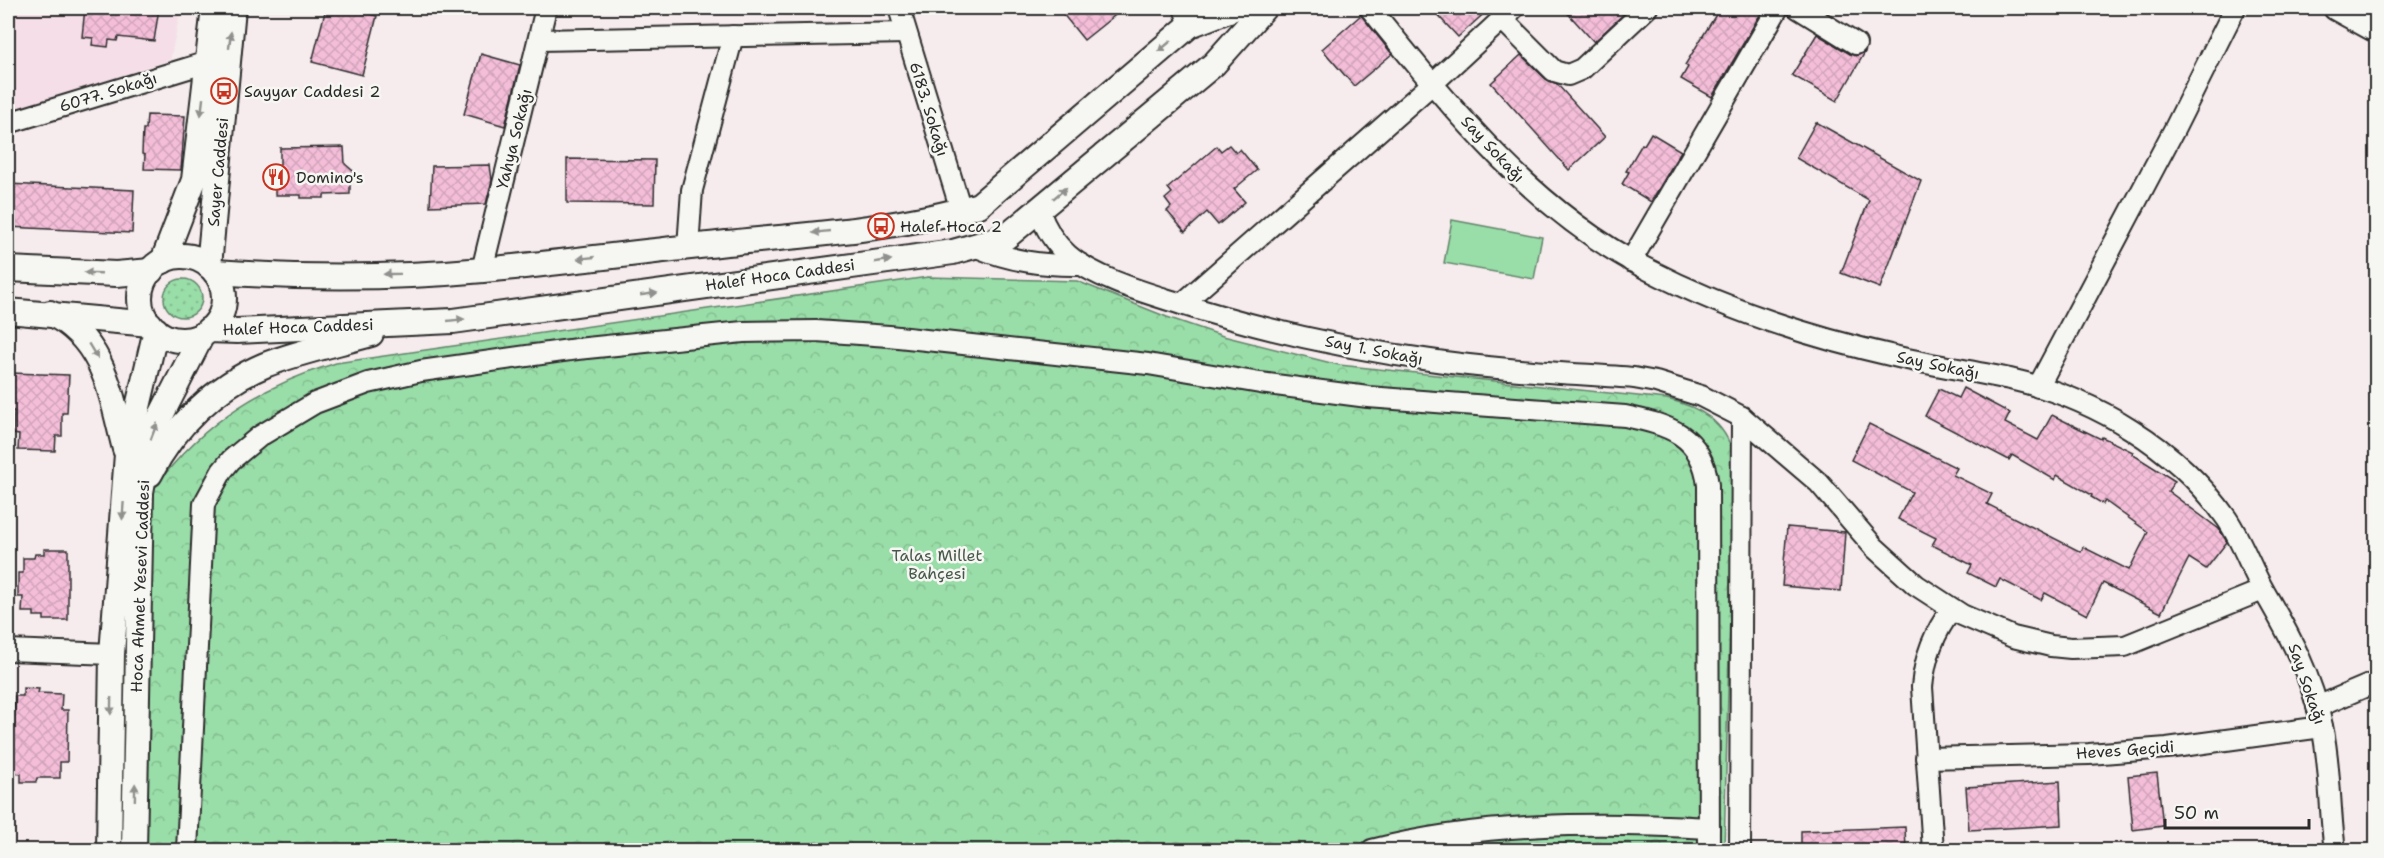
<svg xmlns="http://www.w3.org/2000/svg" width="2384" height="858" font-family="'Shantell Sans',sans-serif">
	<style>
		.built { fill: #f5dee7 }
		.grass { fill: url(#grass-dots); stroke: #62846a; stroke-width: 1.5 }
		.park { fill: url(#park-crowns); stroke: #62846a; stroke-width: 1.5 }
		.garden { fill: #99dda8; stroke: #62846a; stroke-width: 1.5 }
		.building { fill: url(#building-cross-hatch); stroke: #2b2b2b; stroke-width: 1.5 }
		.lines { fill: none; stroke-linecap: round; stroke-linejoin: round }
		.minor-casing { stroke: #2b2b2b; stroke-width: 24 }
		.major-casing { stroke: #2b2b2b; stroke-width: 28 }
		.minor { stroke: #f6f6f2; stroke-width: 20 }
		.major { stroke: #f6f6f2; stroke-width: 24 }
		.oneway { fill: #90908e }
		.labels { text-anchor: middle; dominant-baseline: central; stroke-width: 5; stroke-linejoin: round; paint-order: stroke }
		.poi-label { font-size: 16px; fill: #2b2b2b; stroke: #f6f6f2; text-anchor: start }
		.street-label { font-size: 16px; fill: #2b2b2b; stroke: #f6f6f2 }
		.park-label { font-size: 16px; fill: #46584a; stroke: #f6f6f2 }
	</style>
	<defs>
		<pattern id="grass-dots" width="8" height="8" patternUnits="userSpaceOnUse" patternTransform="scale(1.5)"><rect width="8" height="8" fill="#99dda8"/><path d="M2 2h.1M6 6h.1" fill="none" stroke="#84be91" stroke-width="1.8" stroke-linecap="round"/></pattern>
		<pattern id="park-crowns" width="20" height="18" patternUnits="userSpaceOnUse" patternTransform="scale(1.5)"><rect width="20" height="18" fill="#99dda8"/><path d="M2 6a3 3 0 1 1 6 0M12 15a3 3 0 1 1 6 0" fill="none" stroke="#84be91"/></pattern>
		<pattern id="building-cross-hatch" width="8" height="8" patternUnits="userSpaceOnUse" patternTransform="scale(1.5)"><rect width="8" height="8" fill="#f4bed9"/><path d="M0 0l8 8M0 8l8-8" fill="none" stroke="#d1a3ba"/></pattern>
	</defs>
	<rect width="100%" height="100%" fill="#f6ebed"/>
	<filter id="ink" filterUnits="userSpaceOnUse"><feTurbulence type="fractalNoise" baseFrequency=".0167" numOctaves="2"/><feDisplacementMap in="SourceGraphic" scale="12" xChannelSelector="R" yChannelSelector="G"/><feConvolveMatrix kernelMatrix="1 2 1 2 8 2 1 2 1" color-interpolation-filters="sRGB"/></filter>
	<g filter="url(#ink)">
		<polygon class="built" points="8,8 181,8 170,60 8,112"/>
		<circle class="grass" cx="183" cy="298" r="19"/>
		<path class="park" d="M928,277L1077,281L1167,317L1223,336L1339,365L1667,399C1700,407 1725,421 1734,456L1724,850H121L130,524C180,441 243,391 336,363Z"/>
		<polygon class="garden" points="1452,220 1542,237 1534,279 1444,263"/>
		<g class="building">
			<polygon points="85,8 159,8 154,41 118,37 117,41 109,40 108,47 92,45 93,38 82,37"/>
			<polygon points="326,8 343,8 377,16 362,75 312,62"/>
			<polygon points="1058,8 1124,8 1084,40"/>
			<polygon points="1431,8 1490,8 1458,37"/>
			<polygon points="1563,8 1630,8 1594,42"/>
			<polygon points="1720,8 1764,8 1712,97 1681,79 1688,67 1685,65"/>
			<polygon points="1361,15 1392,54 1354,86 1322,49"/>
			<polygon points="1817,34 1850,54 1856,56 1865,52 1837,101 1792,75"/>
			<polygon points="481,54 520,65 505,126 464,114"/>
			<polygon points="1521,55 1546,79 1557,84 1605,137 1569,170 1491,83"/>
			<polygon points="147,115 185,116 181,170 144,169 145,155 142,154 143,129 146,129"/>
			<polygon points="1816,122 1921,181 1880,288 1841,273 1869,200 1796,158"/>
			<polygon points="1651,133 1681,151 1651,202 1622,184 1629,172 1626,171 1642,144 1644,145"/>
			<polygon points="1229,145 1236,153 1240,149 1257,170 1234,189 1245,202 1218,225 1207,212 1185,232 1167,211 1171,207 1165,199 1172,193 1168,188 1217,146 1221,151"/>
			<polygon points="344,147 345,164 353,171 355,178 350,183 350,194 324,195 324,198 301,198 301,195 275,195 275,185 271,176 271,172 280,164 280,148"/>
			<polygon points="567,159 655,160 654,204 567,203"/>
			<polygon points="490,165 492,180 486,204 430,206 432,166"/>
			<polygon points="8,184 134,190 132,233 8,227"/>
			<polygon points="11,373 69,375 67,413 62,413 62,436 56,436 55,451 18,450 19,435 13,434 14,411 9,411"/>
			<polygon points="1963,388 2010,413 2005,423 2038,440 2052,415 2101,439 2102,437 2133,452 2132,454 2175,481 2168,491 2219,529 2227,542 2206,569 2189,558 2161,613 2103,583 2087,615 2045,593 2041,600 2000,579 1996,587 1968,573 1972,565 1932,545 1936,538 1898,519 1912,492 1851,460 1869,424 1957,468 1953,475 1992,494 1987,504 2081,552 2083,547 2129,570 2148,532 2105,501 2103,504 2091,497 2092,495 2057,475 2055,480 2012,455 2009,460 1925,416 1939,389 1958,398"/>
			<polygon points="1787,527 1845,532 1841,591 1782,586"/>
			<polygon points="44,549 68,549 68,620 44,620 44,616 34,616 34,612 22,612 23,597 18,597 18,573 23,573 23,558 34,558 35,554 44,554"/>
			<polygon points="23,688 39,689 38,693 62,694 61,710 68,710 67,762 60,762 60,778 37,778 36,782 21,782 21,774 13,773 15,696 23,696"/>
			<polygon points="2157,773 2163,826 2133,830 2128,776"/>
			<polygon points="2060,781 2062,825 1969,830 1966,787"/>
			<polygon points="1905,827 1906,850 1801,850 1801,831"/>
		</g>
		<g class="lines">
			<g class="minor-casing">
				<g id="minor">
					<polyline points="899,8 961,210"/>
					<polyline points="1184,8 1190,25"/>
					<path d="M1370,8C1450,106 1531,209 1645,268C1722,308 1809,337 1894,356C1932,365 1971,371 2010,379C2094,398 2177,447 2227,519C2243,543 2251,569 2265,593C2290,636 2312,677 2322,726C2331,767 2329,809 2335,850"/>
					<polyline points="1798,8 1856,44"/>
					<polyline points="1502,19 1554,71 1568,75 1582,69 1647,8"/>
					<polyline points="539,40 906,33"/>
					<polyline points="8,123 208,62"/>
					<path d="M1039,210C1045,228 1054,243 1068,255C1093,277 1140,291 1172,301C1255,328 1343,348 1430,360C1497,370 1566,373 1634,378L1656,382L1701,396L1742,417L1819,483L1874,547L1916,585L1962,615L2013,637L2051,646L2071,648L2125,646L2263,590"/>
					<path d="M974,246C1010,261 1043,266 1082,265"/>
					<polyline points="688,247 692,190 733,36"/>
					<polyline points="1631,261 1778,8"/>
					<polyline points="482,270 546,8"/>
					<polyline points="1182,304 1432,84 1514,8"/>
					<polyline points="2038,387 2175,128 2235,8"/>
					<polyline points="8,650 112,654"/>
					<polyline points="2317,707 2376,682"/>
					<polyline points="1926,758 2089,754 2167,748 2322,727"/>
					<path d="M187,850L204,504L222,471L231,460L260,436L315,403L368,383L421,371L577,349L743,332L816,331L889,336L1148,364L1260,383L1368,397L1625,416C1668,425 1702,434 1708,485L1709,850"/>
					<path d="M1372,850C1482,822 1596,822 1709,828"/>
					<polyline points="1740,850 1742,417"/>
					<path d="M1933,850L1922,687C1925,656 1934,633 1952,609"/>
				</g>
			</g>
			<g class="major-casing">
				<g id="major">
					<polyline points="2336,8 2376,30"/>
					<circle cx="182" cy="298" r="42"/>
					<polyline points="163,261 194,180 214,8"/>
					<polyline points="209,266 233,8"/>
					<polyline points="8,269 116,274 151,271"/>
					<path d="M215,272C301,278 398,278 483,270C559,263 634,253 709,245C799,235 892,231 979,205L1190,25L1234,8"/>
					<polyline points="8,311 150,324"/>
					<path d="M50,313C105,340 111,395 125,449"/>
					<polyline points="208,330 237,331 453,321 953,252 1006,237 1214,64 1264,8"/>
					<path d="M150,474C173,427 217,385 265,365C298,352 336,344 371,334"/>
					<polyline points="109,850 112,654 127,454 156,330"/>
					<polyline points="134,850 141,492 152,433 202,335"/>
				</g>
			</g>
			<use href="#minor" class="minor"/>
			<use href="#major" class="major"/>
		</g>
		<defs><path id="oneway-solid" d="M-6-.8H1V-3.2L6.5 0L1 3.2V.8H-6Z" transform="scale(1.5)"/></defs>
		<g class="oneway">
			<use href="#oneway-solid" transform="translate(230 40) rotate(-83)"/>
			<use href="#oneway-solid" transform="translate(1165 46) rotate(140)"/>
			<use href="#oneway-solid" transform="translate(202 107) rotate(97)"/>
			<use href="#oneway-solid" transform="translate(1060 193) rotate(-40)"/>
			<use href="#oneway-solid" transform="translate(821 232) rotate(174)"/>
			<use href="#oneway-solid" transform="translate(586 258) rotate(174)"/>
			<use href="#oneway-solid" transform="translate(883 261) rotate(-8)"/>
			<use href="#oneway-solid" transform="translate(93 273) rotate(-178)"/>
			<use href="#oneway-solid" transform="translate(392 274) rotate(179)"/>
			<use href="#oneway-solid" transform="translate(649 294) rotate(-8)"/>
			<use href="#oneway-solid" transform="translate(456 320) rotate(-6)"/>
			<use href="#oneway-solid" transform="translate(93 351) rotate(59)"/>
			<use href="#oneway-solid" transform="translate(154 431) rotate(-69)"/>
			<use href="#oneway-solid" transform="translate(123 511) rotate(94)"/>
			<use href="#oneway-solid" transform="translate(111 706) rotate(91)"/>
			<use href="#oneway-solid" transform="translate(135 792) rotate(-89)"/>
		</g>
	</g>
	<defs>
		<g id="bus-ring" transform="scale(1.35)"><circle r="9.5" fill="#f6f6f2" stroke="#c8321e" stroke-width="1.5"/><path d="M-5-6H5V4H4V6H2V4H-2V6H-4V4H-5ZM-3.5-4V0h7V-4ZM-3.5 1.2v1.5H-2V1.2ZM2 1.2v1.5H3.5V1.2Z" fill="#c8321e"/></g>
		<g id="restaurant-ring" transform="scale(1.35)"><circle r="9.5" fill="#f6f6f2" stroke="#c8321e" stroke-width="1.5"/><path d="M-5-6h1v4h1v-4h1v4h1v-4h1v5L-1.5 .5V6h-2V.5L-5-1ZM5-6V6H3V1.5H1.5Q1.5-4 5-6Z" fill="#c8321e"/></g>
	</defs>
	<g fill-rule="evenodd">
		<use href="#bus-ring" x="224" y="91"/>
		<use href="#restaurant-ring" x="276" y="177"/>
		<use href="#bus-ring" x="881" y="226"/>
	</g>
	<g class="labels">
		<g class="poi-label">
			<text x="244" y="91">Sayyar Caddesi 2</text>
			<text x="296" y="177">Domino's</text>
			<text x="900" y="226">Halef Hoca 2</text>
		</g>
		<g class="street-label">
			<text transform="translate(108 92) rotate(-17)">6077. Sokağı</text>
			<text transform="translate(929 109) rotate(73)">6183. Sokağı</text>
			<text transform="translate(514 139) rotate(-76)">Yahya Sokağı</text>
			<text transform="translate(1493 149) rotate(47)">Say Sokağı</text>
			<text transform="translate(218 172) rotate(-85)">Sayer Caddesi</text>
			<text transform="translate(780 275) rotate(-8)">Halef Hoca Caddesi</text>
			<text transform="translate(298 327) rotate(-2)">Halef Hoca Caddesi</text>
			<text transform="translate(1374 350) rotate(11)">Say 1. Sokağı</text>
			<text transform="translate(1938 365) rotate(12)">Say Sokağı</text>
			<text transform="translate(140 586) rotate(-88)">Hoca Ahmet Yesevi Caddesi</text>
			<text transform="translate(2307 684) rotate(71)">Say Sokağı</text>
			<text transform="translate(2125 750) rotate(-4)">Heves Geçidi</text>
		</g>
		<g class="park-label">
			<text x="937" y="555">Talas Millet<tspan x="937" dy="18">Bahçesi</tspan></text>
		</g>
	</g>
	<rect width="2384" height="858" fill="none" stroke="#f6f6f2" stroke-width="30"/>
	<rect x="15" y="15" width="2354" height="828" fill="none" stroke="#2b2b2b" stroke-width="2" filter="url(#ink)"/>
	<path d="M2165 819v9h144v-9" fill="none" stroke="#2b2b2b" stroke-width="3"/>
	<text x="2174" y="819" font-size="18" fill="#2b2b2b" stroke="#f6f6f2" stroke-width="4.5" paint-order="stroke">50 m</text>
</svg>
